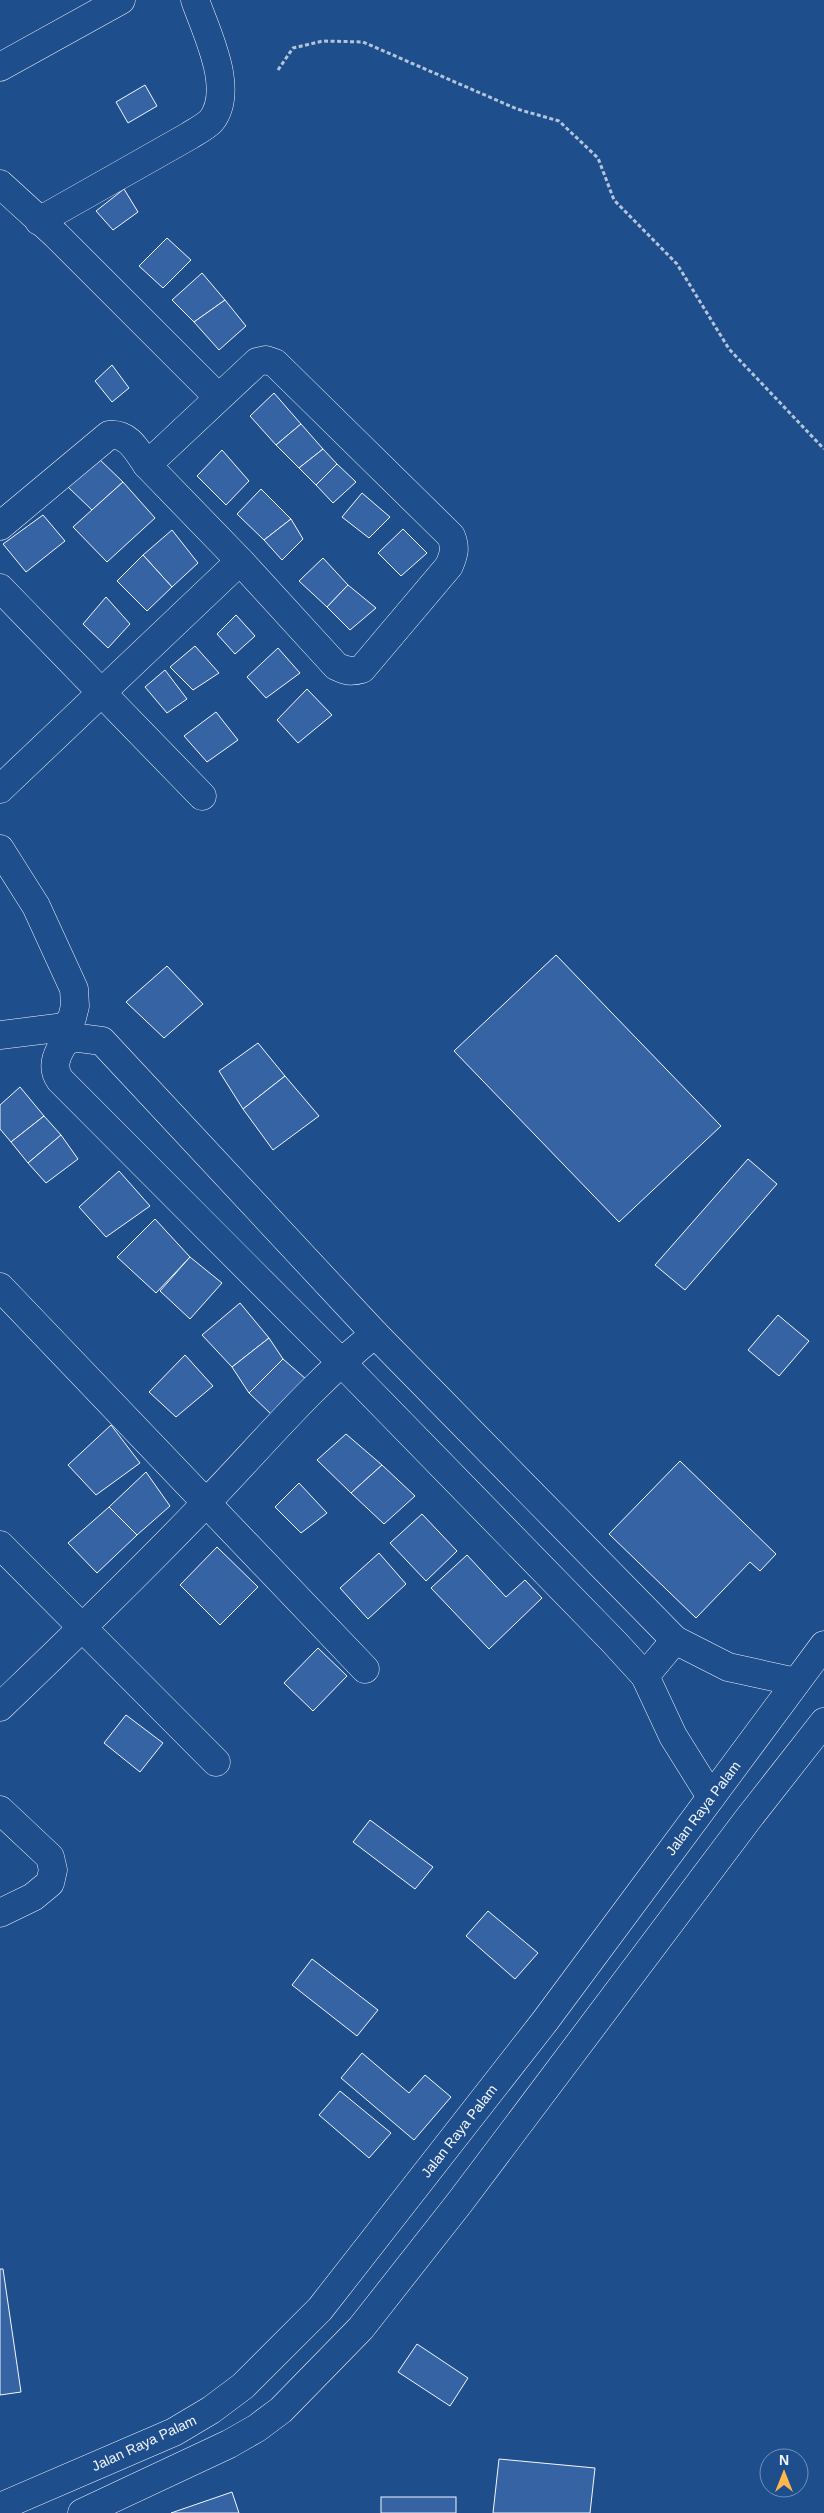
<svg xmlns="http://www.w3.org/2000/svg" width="824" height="2513" font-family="Arial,sans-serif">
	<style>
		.building { fill: #3563a3; stroke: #f2f6ff }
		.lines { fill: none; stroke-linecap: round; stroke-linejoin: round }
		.street-casing { stroke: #f2f6ff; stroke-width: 29 }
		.primary-casing { stroke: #f2f6ff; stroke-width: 29 }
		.path { stroke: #b3c4dc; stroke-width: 3; stroke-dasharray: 4 2.5; stroke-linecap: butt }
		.street { stroke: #1f4e8c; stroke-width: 28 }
		.primary { stroke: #1f4e8c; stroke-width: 28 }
		.labels { text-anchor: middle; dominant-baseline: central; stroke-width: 4; stroke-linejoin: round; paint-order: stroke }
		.street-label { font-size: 14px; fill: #f2f6ff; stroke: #1f4e8c }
	</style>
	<rect width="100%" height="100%" fill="#1f4e8c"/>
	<g class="building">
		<polygon points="145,85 157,106 128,123 116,102"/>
		<polygon points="124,189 138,212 113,230 96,211"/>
		<polygon points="167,238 191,260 163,288 139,266"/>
		<polygon points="202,273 225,300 194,322 172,300"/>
		<polygon points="225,300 246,326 219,350 194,322"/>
		<polygon points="112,365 129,388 112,402 95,381"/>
		<polygon points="274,393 301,424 276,445 250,416"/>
		<polygon points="301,424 323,449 299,468 276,445"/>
		<polygon points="323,449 337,464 316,485 299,468"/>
		<polygon points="222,450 249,481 226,505 197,476"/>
		<polygon points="98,458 123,482 92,510 68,487"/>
		<polygon points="337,464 356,482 333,503 316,485"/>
		<polygon points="123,482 155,518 107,562 73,527"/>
		<polygon points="261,489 291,519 264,540 237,514"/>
		<polygon points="362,493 390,517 369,538 342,517"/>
		<polygon points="43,515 65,541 26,572 3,544"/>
		<polygon points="291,519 303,539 282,560 264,540"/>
		<polygon points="403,529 427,553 401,576 378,553"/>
		<polygon points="172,530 198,563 172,587 143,555"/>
		<polygon points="143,555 172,587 147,611 117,581"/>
		<polygon points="323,558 348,585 327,607 299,581"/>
		<polygon points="348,585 376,608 350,630 327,607"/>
		<polygon points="106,597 130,624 108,648 83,624"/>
		<polygon points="236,615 255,636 235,654 217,634"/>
		<polygon points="195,646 219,673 193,690 170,667"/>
		<polygon points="278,648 300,673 266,698 247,677"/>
		<polygon points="165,670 187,699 167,713 145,687"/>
		<polygon points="307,689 332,715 298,743 277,720"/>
		<polygon points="216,712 238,740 207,762 184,736"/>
		<polygon points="556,955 721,1126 619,1222 454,1051"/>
		<polygon points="167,966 203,1004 164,1038 126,1002"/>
		<polygon points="258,1043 285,1076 243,1109 219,1071"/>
		<polygon points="285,1076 319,1116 273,1150 243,1109"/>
		<polygon points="20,1087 44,1116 11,1142 0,1129 0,1105"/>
		<polygon points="44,1116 61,1135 28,1163 11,1142"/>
		<polygon points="61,1135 78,1159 46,1183 28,1163"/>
		<polygon points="748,1159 777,1184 685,1290 655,1265"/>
		<polygon points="119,1171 150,1206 106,1237 79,1207"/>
		<polygon points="155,1219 190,1257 156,1293 117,1257"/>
		<polygon points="190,1257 222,1283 190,1319 160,1291"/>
		<polygon points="240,1303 269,1338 232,1367 202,1335"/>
		<polygon points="778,1315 809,1341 779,1376 748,1350"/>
		<polygon points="269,1338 283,1359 249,1393 232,1367"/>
		<polygon points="185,1355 213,1386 176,1417 149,1392"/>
		<polygon points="283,1359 307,1380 271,1414 249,1393"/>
		<polygon points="111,1425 140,1463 96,1495 68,1465"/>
		<polygon points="346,1434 382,1465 351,1493 317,1460"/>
		<polygon points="680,1461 776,1554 760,1571 750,1562 696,1618 609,1534"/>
		<polygon points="382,1465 415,1496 384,1524 351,1493"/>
		<polygon points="146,1472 170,1506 137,1535 109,1507"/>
		<polygon points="299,1483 327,1513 301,1533 275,1507"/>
		<polygon points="109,1507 137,1535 97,1573 68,1543"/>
		<polygon points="422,1514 457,1551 426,1581 390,1543"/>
		<polygon points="217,1547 258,1587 220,1625 180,1585"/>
		<polygon points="379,1553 406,1584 368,1619 340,1588"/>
		<polygon points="467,1555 506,1597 525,1580 542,1598 489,1649 431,1588"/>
		<polygon points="318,1648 347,1676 313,1711 284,1683"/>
		<polygon points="126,1715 163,1743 140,1772 104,1743"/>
		<polygon points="370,1820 433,1867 415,1889 353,1842"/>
		<polygon points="488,1911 538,1953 515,1979 466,1936"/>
		<polygon points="312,1959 378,2010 357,2036 292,1985"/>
		<polygon points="362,2053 409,2093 425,2075 451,2097 414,2140 341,2078"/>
		<polygon points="340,2091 391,2133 369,2158 319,2115"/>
		<polygon points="0,2269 3,2269 21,2392 0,2395"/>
		<polygon points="417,2344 468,2378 450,2406 398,2372"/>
		<polygon points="499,2459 595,2468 590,2513 493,2513"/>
		<polygon points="232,2492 239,2513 171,2513"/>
		<rect x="381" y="2497" width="75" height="16"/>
	</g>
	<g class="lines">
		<g class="street-casing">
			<g id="street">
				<polyline points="0,67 121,0"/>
				<polyline points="0,184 56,235 218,397"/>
				<path d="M39,221L189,136C195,132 205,127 211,121C236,90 206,32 195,0"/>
				<path d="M266,360L275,363L451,536C456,548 454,554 449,566L362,669C351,672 346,671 336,666L240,561L147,465L257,362Z"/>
				<path d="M0,526L109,435C129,433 137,451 147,465"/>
				<polyline points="0,588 202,796"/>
				<polyline points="0,789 240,561"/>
				<polyline points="0,849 36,906 74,989 75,1006 72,1018 65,1027"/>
				<path d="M0,1035L65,1027L66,1040C58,1052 50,1066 60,1080L340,1361L614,1642L645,1676L673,1736L711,1797"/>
				<polyline points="66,1040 79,1038 102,1041 375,1334 675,1640 728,1667 796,1682"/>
				<polyline points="0,1287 365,1669"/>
				<polyline points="0,1545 216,1762"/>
				<polyline points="645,1676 675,1640"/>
				<path d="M0,1707C70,1640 140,1572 207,1502C262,1445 313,1383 375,1334"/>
				<polyline points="0,1810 50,1857 53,1870 50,1883 33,1897 0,1913"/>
			</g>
		</g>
		<g class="primary-casing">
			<g id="primary">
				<polyline points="0,2507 174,2432 211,2410 243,2386 320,2309 545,2021 824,1645"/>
				<polyline points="82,2513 229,2444 257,2428 281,2410 361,2328 460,2202 748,1819 824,1722"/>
			</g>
		</g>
		<polyline class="path" points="278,70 293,48 323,41 363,42 517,109 559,121 598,158 614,200 677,264 729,349 824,449"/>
		<use href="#street" class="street"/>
		<use href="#primary" class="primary"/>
	</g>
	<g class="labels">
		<g class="street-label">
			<text transform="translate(703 1808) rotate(-53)">Jalan Raya Palam</text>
			<text transform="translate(459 2131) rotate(-52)">Jalan Raya Palam</text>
			<text transform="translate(144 2443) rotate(-25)">Jalan Raya Palam</text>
		</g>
	</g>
	<g transform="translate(784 2473)"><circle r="24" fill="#1f4e8c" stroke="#7391ba"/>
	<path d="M0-4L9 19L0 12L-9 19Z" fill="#ffb74d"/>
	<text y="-8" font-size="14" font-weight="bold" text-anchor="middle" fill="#f2f6ff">N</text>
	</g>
</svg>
